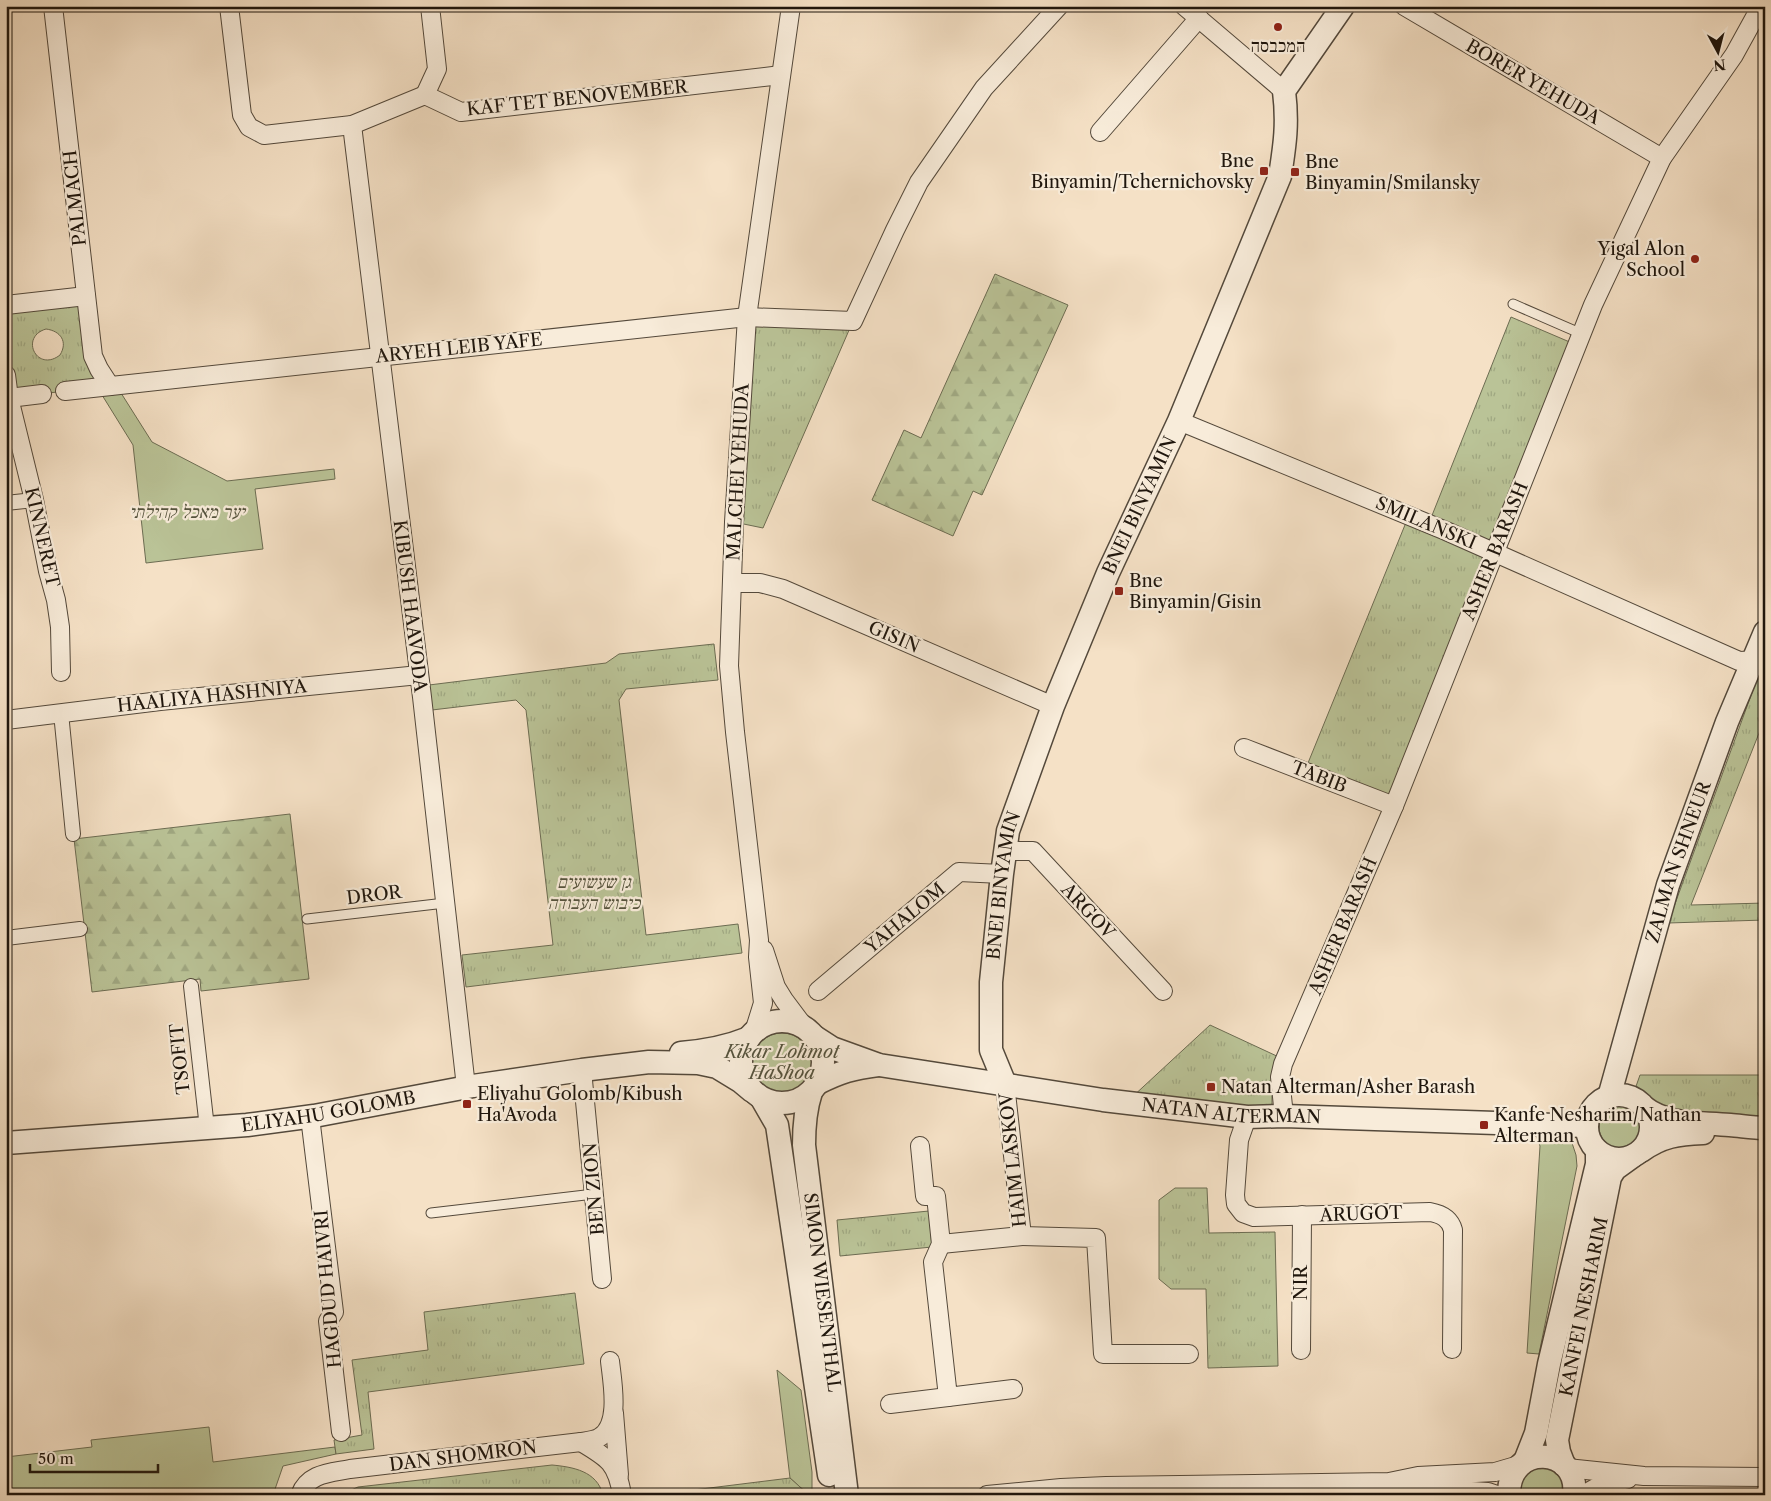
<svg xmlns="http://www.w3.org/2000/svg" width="1771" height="1501" font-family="'Libre Caslon Text','Frank Ruhl Libre',serif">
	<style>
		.green { fill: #bac397; stroke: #6c6c52 }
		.forest { fill: url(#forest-firs); stroke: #6c6c52 }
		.park { fill: url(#park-tufts); stroke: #6c6c52; fill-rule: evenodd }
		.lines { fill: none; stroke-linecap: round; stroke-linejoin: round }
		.service-casing { stroke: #54493b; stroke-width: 11 }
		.pedestrian-casing { stroke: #54493b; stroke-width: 16 }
		.minor-casing { stroke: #54493b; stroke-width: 20 }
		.tertiary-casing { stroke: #54493b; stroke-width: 25 }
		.service { stroke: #f8ecda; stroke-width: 9 }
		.pedestrian { stroke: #f8ecda; stroke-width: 14 }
		.minor { stroke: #f8ecda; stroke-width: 18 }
		.tertiary { stroke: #f8ecda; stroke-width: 22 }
		.poi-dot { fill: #8f2418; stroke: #f8ecda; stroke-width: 2 }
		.labels { text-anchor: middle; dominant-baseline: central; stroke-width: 4.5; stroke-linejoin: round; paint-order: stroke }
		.poi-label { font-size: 18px; fill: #1f160d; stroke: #f8ecda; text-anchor: start }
		.street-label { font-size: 18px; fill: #1f160d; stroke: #f8ecda }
		.park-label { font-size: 18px; font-style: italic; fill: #55533d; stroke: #f8ecda }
	</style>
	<defs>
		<pattern id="forest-firs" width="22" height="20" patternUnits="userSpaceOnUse" patternTransform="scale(1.25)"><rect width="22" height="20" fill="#bac397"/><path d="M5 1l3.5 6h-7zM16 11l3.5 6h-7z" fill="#9fa781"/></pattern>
		<pattern id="park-tufts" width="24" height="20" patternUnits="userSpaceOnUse" patternTransform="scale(1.25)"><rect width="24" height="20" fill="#bac397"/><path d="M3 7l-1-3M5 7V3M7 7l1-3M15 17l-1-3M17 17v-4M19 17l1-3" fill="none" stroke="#9fa781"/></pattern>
	</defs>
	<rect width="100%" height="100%" fill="#f5e1c6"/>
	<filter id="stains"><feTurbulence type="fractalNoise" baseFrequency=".004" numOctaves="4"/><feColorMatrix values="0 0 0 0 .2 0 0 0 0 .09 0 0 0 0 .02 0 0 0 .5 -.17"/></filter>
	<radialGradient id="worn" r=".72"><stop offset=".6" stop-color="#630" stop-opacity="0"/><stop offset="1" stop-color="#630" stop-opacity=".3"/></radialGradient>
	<g class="green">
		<polygon points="121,393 152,442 227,481 334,469 335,479 255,489 263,549 146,563 133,445 102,395"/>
		<circle cx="782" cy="1063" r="30"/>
		<circle cx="1620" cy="1127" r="21"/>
		<polygon points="1536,1135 1558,1136 1572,1143 1576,1155 1577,1166 1539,1354 1527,1353 1540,1146"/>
		<polygon points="777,1370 801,1390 812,1472 812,1495 809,1495 790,1478"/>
		<polygon points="209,1427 213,1462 335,1447 336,1454 283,1466 273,1495 6,1495 6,1457 92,1447 91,1440"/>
		<polygon points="1548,1466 1560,1474 1565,1495 1520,1495 1522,1479 1533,1468"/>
	</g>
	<g class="forest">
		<polygon points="995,274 1068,305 982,495 973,491 953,536 872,500 904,430 921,438"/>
		<polygon points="290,814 309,979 201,991 200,979 92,992 74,839"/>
	</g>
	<g class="park">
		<path d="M86,296L97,387L9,398L6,375V306ZM46,329C61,331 68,342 60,355C37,373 19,337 46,329Z"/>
		<polygon points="747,317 853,321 763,528 734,522"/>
		<polygon points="1511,317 1572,343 1390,796 1308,763 1407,520 1427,528"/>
		<polygon points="714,644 718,680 626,689 619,700 646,935 738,924 742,953 466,987 462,955 553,945 526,710 516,700 432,710 429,685 606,663 619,654"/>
		<polygon points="1757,679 1765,679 1765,718 1691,905 1765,903 1765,920 1668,923"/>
		<polygon points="1210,1025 1281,1058 1272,1077 1272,1115 1130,1099"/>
		<polygon points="1640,1075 1765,1075 1765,1120 1668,1114 1643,1099 1634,1092"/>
		<polygon points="1175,1188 1207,1188 1209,1233 1275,1232 1278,1366 1208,1368 1206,1289 1171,1289 1159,1279 1159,1200"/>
		<polygon points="929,1211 932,1247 840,1256 837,1220"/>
		<polygon points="575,1293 584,1364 368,1392 374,1449 336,1454 334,1440 362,1435 352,1360 428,1350 424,1312"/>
		<path d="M552,1465C573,1467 597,1471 603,1495H340L358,1487Z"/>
		<polygon points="790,1478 809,1495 653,1495"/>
	</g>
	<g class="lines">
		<g class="service-casing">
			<g id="service">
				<polyline points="1513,304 1582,334"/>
				<polyline points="307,919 445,903"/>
				<polyline points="431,1213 594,1194"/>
			</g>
		</g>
		<g class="pedestrian-casing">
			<g id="pedestrian">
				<polyline points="6,503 34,500"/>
				<polyline points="61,713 73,834"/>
				<polyline points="6,938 80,929"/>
				<polyline points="191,986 207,1128"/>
			</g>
		</g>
		<g class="minor-casing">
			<g id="minor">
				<polyline points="53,6 93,356 99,369 110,386"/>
				<polyline points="229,6 242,115 249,127 264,135 352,125 425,95 461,112 781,75"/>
				<polyline points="1184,6 1284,91"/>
				<polyline points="1404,6 1662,158"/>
				<polyline points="425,95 437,69 430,6"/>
				<polyline points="352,125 422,697 466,1087"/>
				<polyline points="1100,132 1199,18"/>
				<polyline points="6,305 86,296"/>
				<polyline points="6,375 9,398 34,500 48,571 56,600 60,627 61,672"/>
				<polyline points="65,391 747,317 853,321 895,230 919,182 984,88 1059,6"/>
				<polyline points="9,398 42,394"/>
				<polyline points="1179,421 1446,531 1739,661 1764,660"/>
				<polyline points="732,583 760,583 783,589 1053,706"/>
				<polyline points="6,720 160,701 419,675"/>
				<polyline points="1244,748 1394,806"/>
				<polyline points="1005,851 1033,851 1163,991"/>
				<polyline points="764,950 776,987 784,1000 805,1028"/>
				<polyline points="818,991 959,872 1002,874"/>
				<polyline points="754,1032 763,1003 758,957 759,940 735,732 729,666 734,522 747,317 791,6"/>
				<polyline points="582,1070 602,1279"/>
				<polyline points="1005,1084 1022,1236 1096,1238 1103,1354 1189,1354"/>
				<polyline points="1284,1116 1280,1077 1283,1064 1394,806 1593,305 1662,158 1734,55 1761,6"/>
				<polyline points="310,1117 334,1312 328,1321 341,1432"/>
				<path d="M1247,1117L1239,1140L1235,1195L1236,1204L1243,1213L1254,1217L1430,1212C1441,1214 1450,1218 1453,1230L1452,1349"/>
				<polyline points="920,1146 925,1196 936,1196 941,1244 933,1262 948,1397 1013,1389"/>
				<polyline points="941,1244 1022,1236"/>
				<polyline points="1301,1350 1302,1215"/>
				<polyline points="890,1404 948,1397"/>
				<polyline points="614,1413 619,1475"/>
				<path d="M581,1442C608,1458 617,1463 622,1495"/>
				<polyline points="1567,1468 1644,1476 1765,1477"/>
				<polyline points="1404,1485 1419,1488 1488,1492 1497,1495"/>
				<path d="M300,1495C308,1473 330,1473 350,1469L581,1442C587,1441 596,1440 600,1437C621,1424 612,1381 610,1361"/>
				<polyline points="987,1495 1061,1488 1106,1486 1389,1482 1418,1476 1495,1472 1519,1465"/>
				<polyline points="1583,1495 1597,1487 1628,1479"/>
			</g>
		</g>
		<g class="tertiary-casing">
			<g id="tertiary">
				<circle cx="782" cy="1062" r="41"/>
				<path id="s1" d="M815,1037L832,1048L879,1065L1103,1100L1247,1117L1284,1116L1587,1126"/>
				<path d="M681,1053C705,1051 727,1047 749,1038"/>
				<path d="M818,1083C840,1072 853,1068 878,1065"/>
				<path id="s2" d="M1005,1084L991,1050V982L1002,874L1008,831L1053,706L1108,573L1179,421L1280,176C1285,144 1288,123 1284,91L1343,6"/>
				<path id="s3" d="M811,1092C805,1110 804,1126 804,1145L847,1495"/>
				<circle cx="1619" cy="1127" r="32"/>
				<path id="s4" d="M1609,1097L1668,885L1727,722L1765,632"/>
				<polyline points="762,1099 777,1125 829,1475"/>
				<path d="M1644,1107C1668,1126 1701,1122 1730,1125C1742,1126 1753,1128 1765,1128"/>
				<path id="s5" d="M6,1143L247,1125L314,1116L473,1086L582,1070L649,1062L698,1063L717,1067L740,1081L752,1091"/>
				<path d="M1641,1151C1662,1136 1678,1134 1703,1133"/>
				<polyline points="1525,1461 1536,1433 1549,1364 1597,1164 1597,1151"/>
				<path id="s6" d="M1564,1465L1559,1452L1557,1440L1610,1177L1615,1169L1633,1156"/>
				<path d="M1509,1495C1508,1442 1580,1446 1574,1495"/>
			</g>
		</g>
		<use href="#service" class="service"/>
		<use href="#pedestrian" class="pedestrian"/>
		<use href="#minor" class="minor"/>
		<use href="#tertiary" class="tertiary"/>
	</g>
	<g class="poi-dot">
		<circle cx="1278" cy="27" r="5"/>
		<rect x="1259" y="166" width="10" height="10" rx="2.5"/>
		<rect x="1290" y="167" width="10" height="10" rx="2.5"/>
		<circle cx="1695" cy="259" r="5"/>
		<rect x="1114" y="586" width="10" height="10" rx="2.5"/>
		<rect x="1206" y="1082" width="10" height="10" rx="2.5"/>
		<rect x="462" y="1099" width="10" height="10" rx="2.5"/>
		<rect x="1479" y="1120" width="10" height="10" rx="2.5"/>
	</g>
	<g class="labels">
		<g class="poi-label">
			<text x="1278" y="46" text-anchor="middle">המכבסה</text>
			<text x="1254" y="161" text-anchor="end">Bne<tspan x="1254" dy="21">Binyamin/Tchernichovsky</tspan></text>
			<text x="1305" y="162">Bne<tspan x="1305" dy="21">Binyamin/Smilansky</tspan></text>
			<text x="1685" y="249" text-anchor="end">Yigal Alon<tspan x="1685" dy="21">School</tspan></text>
			<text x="1129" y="581">Bne<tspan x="1129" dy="21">Binyamin/Gisin</tspan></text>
			<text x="1221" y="1087">Natan Alterman/Asher Barash</text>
			<text x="477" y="1094">Eliyahu Golomb/Kibush<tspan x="477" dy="21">Ha'Avoda</tspan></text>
			<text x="1494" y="1115">Kanfe Nesharim/Nathan<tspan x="1494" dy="21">Alterman</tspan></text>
		</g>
		<g class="street-label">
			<text transform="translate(1533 82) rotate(30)">BORER YEHUDA</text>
			<text transform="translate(577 98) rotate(-6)">KAF TET BENOVEMBER</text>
			<text transform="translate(75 198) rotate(-96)">PALMACH</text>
			<text transform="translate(459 348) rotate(-6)">ARYEH LEIB YAFE</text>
			<text transform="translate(738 472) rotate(-87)">MALCHEI YEHUDA</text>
			<text stroke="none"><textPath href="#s2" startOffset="608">BNEI BINYAMIN</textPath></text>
			<text transform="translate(1426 523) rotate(23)">SMILANSKI</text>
			<text transform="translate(42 537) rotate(77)">KINNERET</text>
			<text transform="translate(1495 551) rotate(-68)">ASHER BARASH</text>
			<text transform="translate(410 606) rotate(83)">KIBUSH HAAVODA</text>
			<text transform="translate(894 637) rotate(23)">GISIN</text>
			<text transform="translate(212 696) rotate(-6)">HAALIYA HASHNIYA</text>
			<text transform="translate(1319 777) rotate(21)">TABIB</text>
			<text stroke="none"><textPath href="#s4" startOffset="245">ZALMAN SHNEUR</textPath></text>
			<text stroke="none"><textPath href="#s2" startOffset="202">BNEI BINYAMIN</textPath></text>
			<text transform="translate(374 895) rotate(-7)">DROR</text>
			<text transform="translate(1088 911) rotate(47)">ARGOV</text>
			<text transform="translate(905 918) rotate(-40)">YAHALOM</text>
			<text transform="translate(1343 926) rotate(-67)">ASHER BARASH</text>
			<text transform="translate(180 1059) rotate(-96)">TSOFIT</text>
			<text stroke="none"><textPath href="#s1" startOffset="426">NATAN ALTERMAN</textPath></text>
			<text stroke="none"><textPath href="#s5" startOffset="324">ELIYAHU GOLOMB</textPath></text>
			<text transform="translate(1013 1160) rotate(-96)">HAIM LASKOV</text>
			<text transform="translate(594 1189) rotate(-95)">BEN ZION</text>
			<text transform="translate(1361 1214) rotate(-2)">ARUGOT</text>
			<text transform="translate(1301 1283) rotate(-90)">NIR</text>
			<text transform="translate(328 1289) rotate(-95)">HAGDUD HAIVRI</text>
			<text stroke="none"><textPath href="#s3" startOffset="202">SIMON WIESENTHAL</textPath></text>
			<text stroke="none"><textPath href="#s6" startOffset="162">KANFEI NESHARIM</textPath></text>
			<text transform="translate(463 1456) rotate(-7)">DAN SHOMRON</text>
		</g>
		<g class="park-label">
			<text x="187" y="512">יער מאכל קהילתי</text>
			<text x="594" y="882">גן שעשועים<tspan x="594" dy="21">כיבוש העבודה</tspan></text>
			<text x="782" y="1052">Kikar Lohmot<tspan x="782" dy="21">HaShoa</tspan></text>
		</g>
	</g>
	<rect width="1771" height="1501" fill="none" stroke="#f5e1c6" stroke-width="25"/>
	<rect x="8" y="8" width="1756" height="1486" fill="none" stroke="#1f160d" stroke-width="2.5"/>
	<rect x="12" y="12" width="1746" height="1476" fill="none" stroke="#1f160d"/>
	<g transform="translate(1718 52) rotate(173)" stroke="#f8ecda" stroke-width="4" paint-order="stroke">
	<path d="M0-4L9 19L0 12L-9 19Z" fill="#1f160d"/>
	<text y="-8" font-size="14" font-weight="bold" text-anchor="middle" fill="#1f160d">N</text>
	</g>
	<path d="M30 1464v8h128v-8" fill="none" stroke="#1f160d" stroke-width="2.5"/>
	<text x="38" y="1464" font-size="15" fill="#1f160d" stroke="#f8ecda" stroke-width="4" paint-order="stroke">50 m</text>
	<rect width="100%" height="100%" filter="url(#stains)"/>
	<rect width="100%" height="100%" fill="url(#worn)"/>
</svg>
